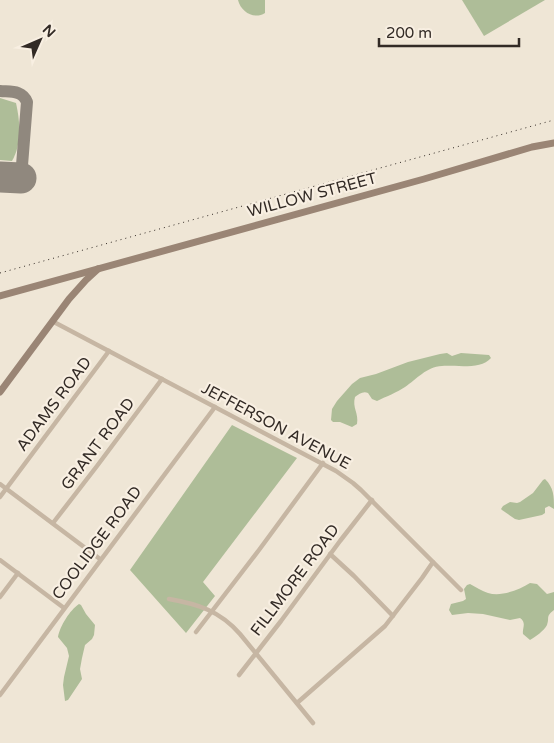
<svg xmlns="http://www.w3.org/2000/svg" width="554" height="743" font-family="'Varela Round',sans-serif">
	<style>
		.green { fill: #aebd98 }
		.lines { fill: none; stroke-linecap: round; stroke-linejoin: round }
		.taxiway { stroke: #90887e; stroke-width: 12 }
		.runway { stroke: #90887e; stroke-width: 31 }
		.minor { stroke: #c6b6a3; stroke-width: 4.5 }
		.secondary { stroke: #9a8575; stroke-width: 7 }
		.rail { stroke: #322a25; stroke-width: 1; stroke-dasharray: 1 4; stroke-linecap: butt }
		.labels { text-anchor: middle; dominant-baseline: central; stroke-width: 4.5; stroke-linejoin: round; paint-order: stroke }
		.street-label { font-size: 16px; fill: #322a25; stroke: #f8efe2 }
	</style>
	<rect width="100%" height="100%" fill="#efe6d6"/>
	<g class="green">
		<path d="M238,0H265V13C254,20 241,12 238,0Z"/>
		<polygon points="462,0 545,0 484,36"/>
		<path d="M0,98L16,103C20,121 22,144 12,161L0,160Z"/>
		<path d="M447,353L452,356L461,353L489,355L491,358C481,370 456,365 442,366C426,367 417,379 405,387C398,392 385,397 377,401L372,399L368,393C363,391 359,394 355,397C352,408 359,413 357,424L352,427L340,422H333L331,420L332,409L337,401L352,384L360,378L376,374L408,362L440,354Z"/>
		<polygon points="232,425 297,458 203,582 215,596 186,633 130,570"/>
		<path d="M545,479C554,488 554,496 554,509L549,506L545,508V513L542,515L519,520L515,519L502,510L501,509L503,506L510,502L517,503L520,502L533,493L543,480Z"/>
		<path d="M530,583L537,584L547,594L554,592V610C545,617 550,617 547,625C544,631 535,637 530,640L523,634C522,628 527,623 520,618L510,620L483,614L468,613L452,615L449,610L451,604L463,601L466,599L464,589L467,585L470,584C476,587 482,591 488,593C501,597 519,590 530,583Z"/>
		<path d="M79,604L81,605L86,614L95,625L94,635L92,639L85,645L82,658L80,669L82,679L68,700L65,701L63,685L64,677L69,656L67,648L58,637C60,626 70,610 79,604Z"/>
	</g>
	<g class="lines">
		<path class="taxiway" d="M0,91C11,92 22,90 27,102L21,178"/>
		<polyline class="runway" points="0,177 21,178"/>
		<g class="minor">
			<polyline points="52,321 336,471 353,483 361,490 461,590"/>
			<polyline points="0,484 100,559"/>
			<polyline points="0,497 109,351"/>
			<polyline points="53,523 97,466 162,379"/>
			<polyline points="330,554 354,576 393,616"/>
			<polyline points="0,560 64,608"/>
			<polyline points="0,597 18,573"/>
			<path d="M169,599C198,604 220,611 240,634L313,723"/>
			<polyline points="196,632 259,550 323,463"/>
			<polyline points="239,675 281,621 340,541 372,500"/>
			<polyline points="0,695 215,407"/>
			<polyline points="297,703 385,626 422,578 433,562"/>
		</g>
		<g class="secondary">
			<polyline points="0,296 424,179 532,147 554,143"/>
			<polyline points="0,392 69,299 86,280 98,269"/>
		</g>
		<polyline class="rail" points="0,273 554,120"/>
	</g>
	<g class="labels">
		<g class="street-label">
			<text transform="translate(312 195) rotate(-15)">WILLOW STREET</text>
			<text transform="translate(54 404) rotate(-53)">ADAMS ROAD</text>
			<text transform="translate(276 426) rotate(28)">JEFFERSON AVENUE</text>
			<text transform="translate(98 444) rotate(-53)">GRANT ROAD</text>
			<text transform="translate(97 543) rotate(-53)">COOLIDGE ROAD</text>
			<text transform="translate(295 580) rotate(-53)">FILLMORE ROAD</text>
		</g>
	</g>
	<g transform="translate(40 40) rotate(45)" stroke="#f8efe2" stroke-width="4" paint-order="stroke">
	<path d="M0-4L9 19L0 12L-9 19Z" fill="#322a25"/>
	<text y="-8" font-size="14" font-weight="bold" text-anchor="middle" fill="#322a25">N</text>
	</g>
	<path d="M379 38v8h140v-8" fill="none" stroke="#322a25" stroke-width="2.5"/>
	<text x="386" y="38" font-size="15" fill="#322a25" stroke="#f8efe2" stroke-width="4" paint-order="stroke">200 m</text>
</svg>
